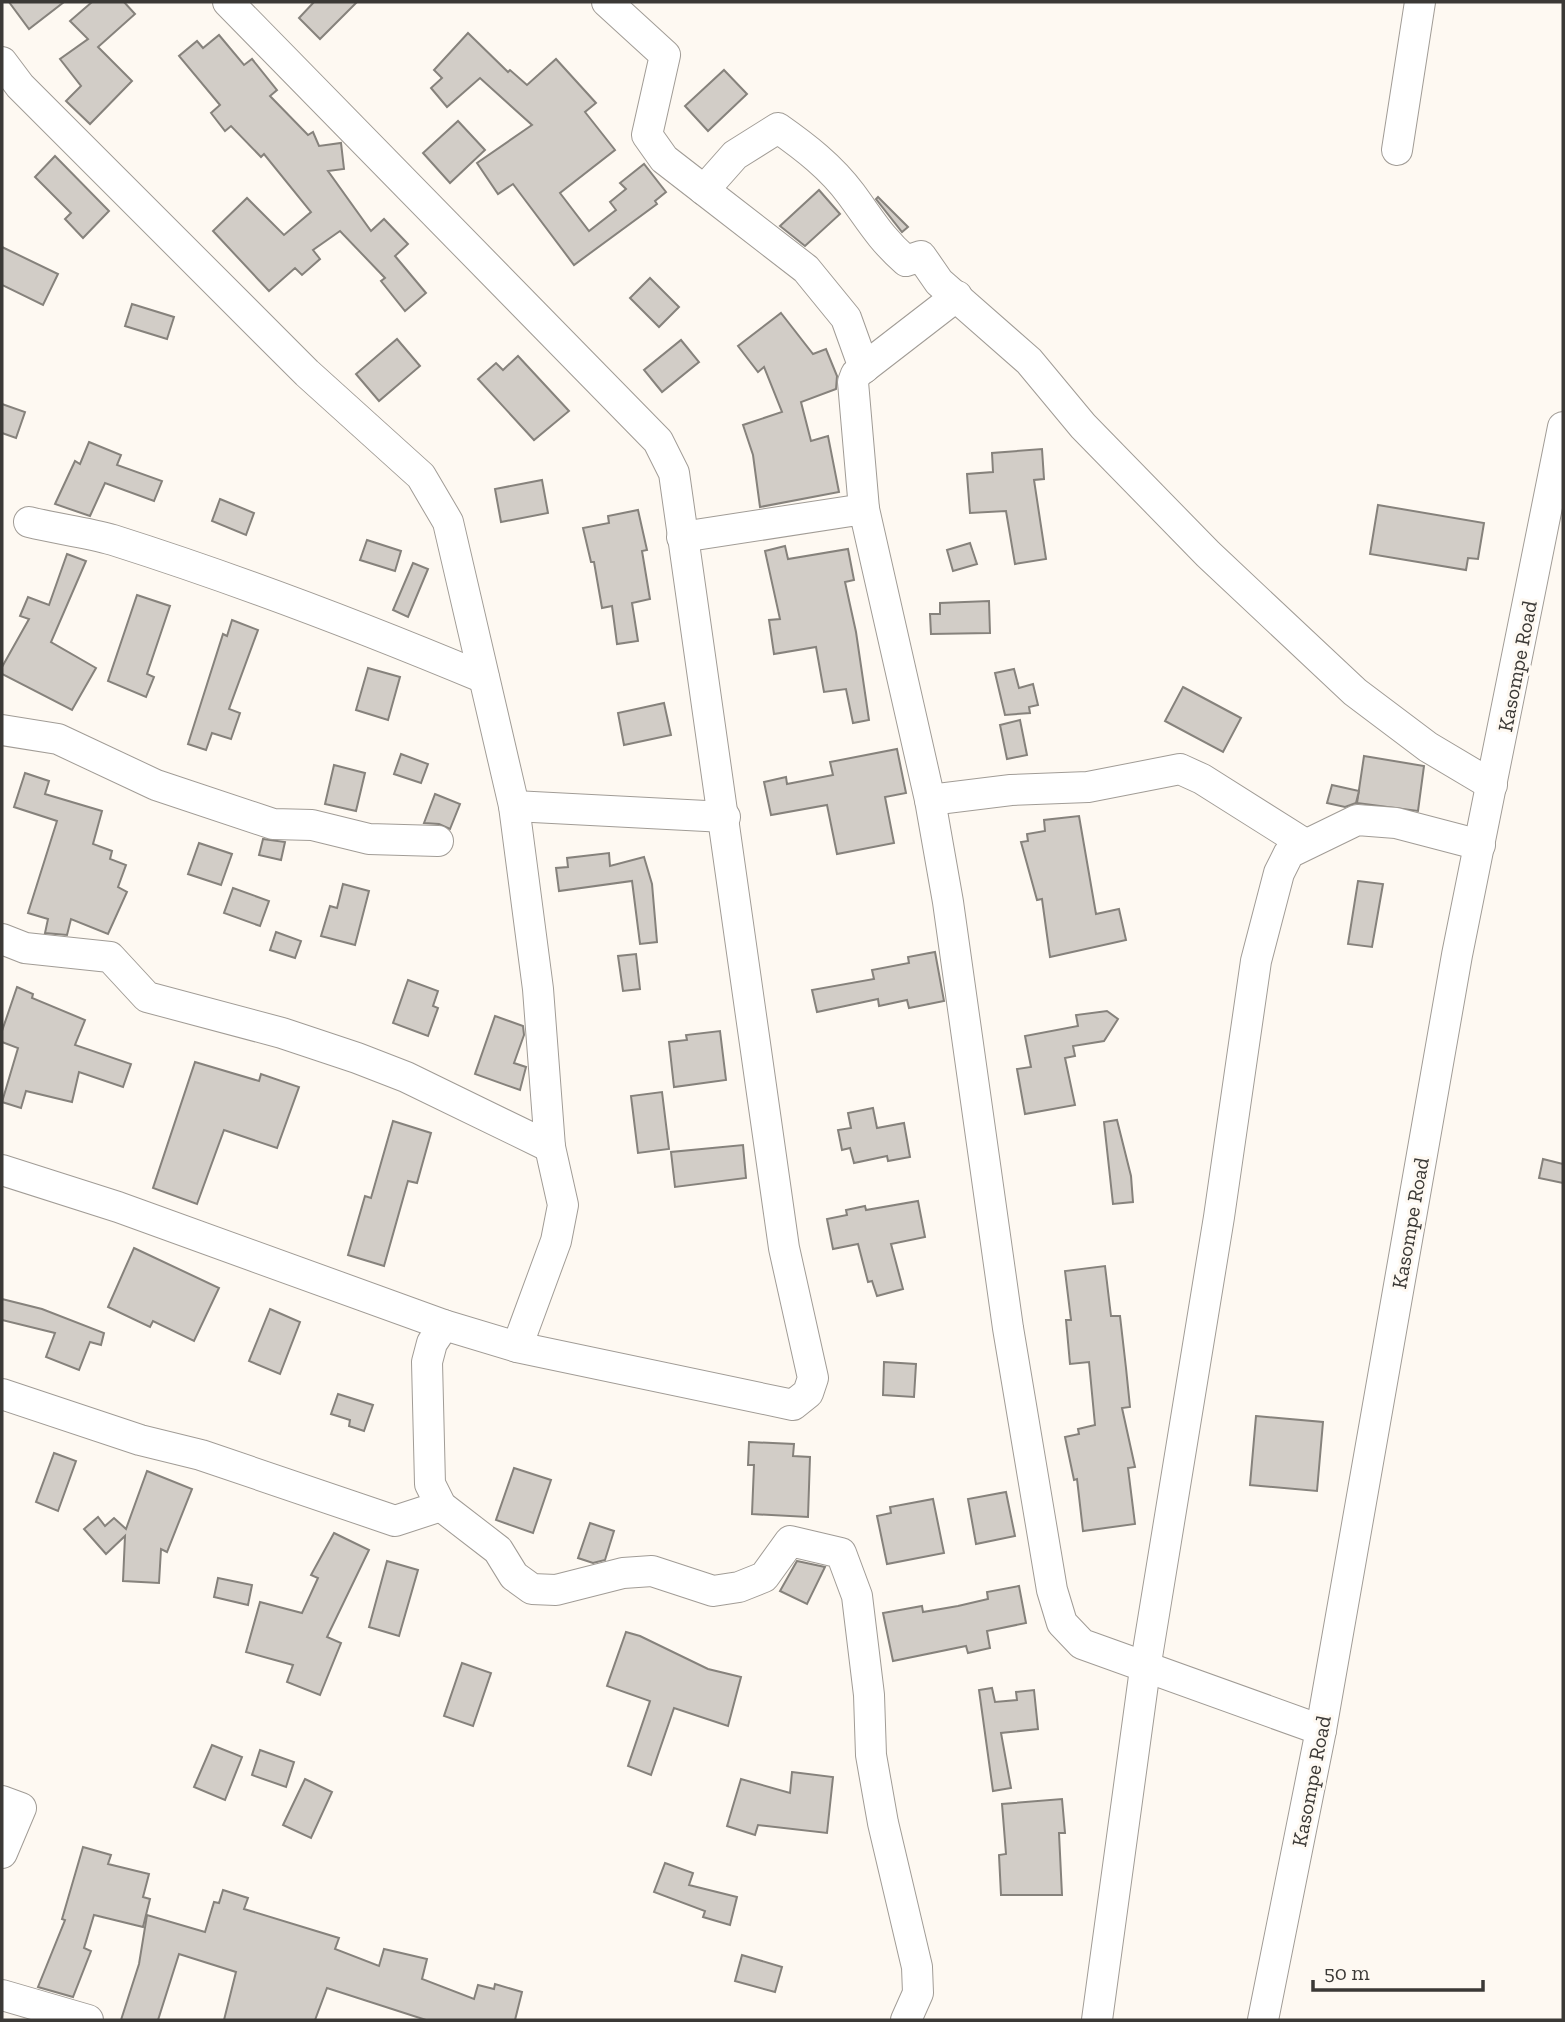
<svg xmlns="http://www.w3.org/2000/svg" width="1565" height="2022" font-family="'Zilla Slab',serif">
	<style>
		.building { fill: #d2cdc7; stroke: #86827c; stroke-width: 2 }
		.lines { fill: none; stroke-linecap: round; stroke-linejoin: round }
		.minor-casing { stroke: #a19c96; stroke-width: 32 }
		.minor { stroke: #fff; stroke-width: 30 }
		.labels { text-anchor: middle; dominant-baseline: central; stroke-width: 6; stroke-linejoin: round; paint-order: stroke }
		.street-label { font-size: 21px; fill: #3b3936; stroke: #fef9f2 }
	</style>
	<rect width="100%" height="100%" fill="#fef9f2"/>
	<g class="building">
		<polygon points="9,2 64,2 29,29"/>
		<polygon points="92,2 124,2 135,14 98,47 132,81 90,124 66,101 81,86 60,59 88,39 70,21"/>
		<polygon points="314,2 357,2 320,39 299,18"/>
		<polygon points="468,33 508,72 510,70 527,85 556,59 596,103 585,112 615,150 560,193 589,231 616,210 610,202 626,189 620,183 644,164 666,192 655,201 657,204 574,265 513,184 498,194 477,163 532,125 480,78 447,107 431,88 442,78 434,70"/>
		<polygon points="219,35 244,65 252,59 277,90 270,96 308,135 313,132 319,146 341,143 344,169 328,171 371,231 384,219 408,244 395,256 426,293 405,311 381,281 385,278 340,231 313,250 320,259 302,275 295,268 269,291 213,231 247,198 284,235 311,212 264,154 261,157 231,126 225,131 211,113 220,105 179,56 197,41 203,48"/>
		<polygon points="724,70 747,94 708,131 685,106"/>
		<polygon points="458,121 485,150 450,183 423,153"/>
		<polygon points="55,156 109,211 83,238 65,219 71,213 35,177"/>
		<polygon points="819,190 840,214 805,246 780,226"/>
		<polygon points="878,197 908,227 902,232 876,199"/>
		<polygon points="2,247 58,274 43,305 2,285"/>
		<polygon points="650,278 679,307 659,327 630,298"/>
		<polygon points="132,304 174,317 167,339 125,326"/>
		<polygon points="781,313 813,354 826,349 837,376 836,389 801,402 811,441 828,436 839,492 760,507 753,455 743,425 782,412 764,367 758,372 738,346"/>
		<polygon points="397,339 420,366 379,401 356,374"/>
		<polygon points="681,340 699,362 662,392 644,370"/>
		<polygon points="518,356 569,411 534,440 478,379 496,363 503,370"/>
		<polygon points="2,404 25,412 16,438 2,433"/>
		<polygon points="89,442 121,455 117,465 162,481 154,501 105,483 90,516 55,504 75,461 80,464"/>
		<polygon points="1042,449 1044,479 1034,480 1046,559 1015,564 1006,511 970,513 967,474 993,472 992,453"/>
		<polygon points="542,480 548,513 501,522 495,489"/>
		<polygon points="220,499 254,513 246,535 212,521"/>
		<polygon points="1378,505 1484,523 1478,559 1468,558 1466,570 1370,554"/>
		<polygon points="638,510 647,550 642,551 650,599 632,603 638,641 617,644 612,606 602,608 594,562 591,562 583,528 609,523 608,516"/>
		<polygon points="367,540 401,551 395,571 360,560"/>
		<polygon points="970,543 977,564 953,571 947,550"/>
		<polygon points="785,546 788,559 848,549 854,580 845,582 856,632 869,720 853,723 846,689 824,692 816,647 774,654 769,620 780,619 765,551"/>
		<polygon points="67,554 86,561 51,642 96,668 72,710 2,674 2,667 29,619 20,616 28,597 49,605"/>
		<polygon points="413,563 428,569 408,617 393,610"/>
		<polygon points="137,595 170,606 147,674 154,677 146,697 108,681"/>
		<polygon points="989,601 990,633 931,634 930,614 940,614 940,603"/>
		<polygon points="232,620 258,630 229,709 240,713 231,739 212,733 206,750 188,744 223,634 227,636"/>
		<polygon points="368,668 400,677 388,720 356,710"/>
		<polygon points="1014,669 1019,688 1033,684 1038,705 1029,707 1030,713 1005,715 995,673"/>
		<polygon points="1183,687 1241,718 1223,752 1165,721"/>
		<polygon points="664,703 671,735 624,745 618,713"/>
		<polygon points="1020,720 1027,755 1007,759 1000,725"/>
		<polygon points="897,749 906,793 885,797 894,843 837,854 827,805 771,815 764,782 786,777 787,784 833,775 830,762"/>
		<polygon points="401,754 428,764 421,783 394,774"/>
		<polygon points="1364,756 1424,766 1418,811 1357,803"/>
		<polygon points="334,765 365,773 356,811 325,804"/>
		<polygon points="25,773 49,781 45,794 102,811 93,844 112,851 110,859 126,865 118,887 127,892 108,934 71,919 67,935 45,933 48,919 28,913 57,821 14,807"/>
		<polygon points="1332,785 1359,791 1356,803 1345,807 1327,803"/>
		<polygon points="435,794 460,804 450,829 439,824 424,823"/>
		<polygon points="1079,816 1096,914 1119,909 1126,940 1050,957 1042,899 1037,900 1021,842 1028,841 1027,834 1045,831 1044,820"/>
		<polygon points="263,839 285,842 281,860 259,855"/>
		<polygon points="199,843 232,854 221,885 188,874"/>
		<polygon points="609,853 610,866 644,857 652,884 657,942 640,944 632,881 559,891 556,868 568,867 567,858"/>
		<polygon points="1358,881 1383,884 1372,947 1348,944"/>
		<polygon points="343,884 369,891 355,945 321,936 330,906 337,908"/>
		<polygon points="233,888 269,901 260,926 224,913"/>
		<polygon points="276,932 301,941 295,958 270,950"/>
		<polygon points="935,952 944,1001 909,1008 907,1000 879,1006 878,999 817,1012 812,990 874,979 872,970 909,963 908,957"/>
		<polygon points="636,954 640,989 623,991 618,956"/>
		<polygon points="408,980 438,991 433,1006 438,1008 428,1036 393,1023"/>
		<polygon points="17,987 33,994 32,998 85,1020 75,1045 131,1064 123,1087 79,1072 72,1102 26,1091 21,1108 2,1102 18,1048 2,1042 2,1031"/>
		<polygon points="1107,1011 1118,1019 1104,1041 1073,1046 1075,1056 1065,1058 1075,1105 1025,1114 1017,1069 1031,1067 1025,1036 1078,1026 1076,1015"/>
		<polygon points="495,1016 523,1026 524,1035 514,1063 526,1067 520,1090 475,1074"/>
		<polygon points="720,1031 726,1080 674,1087 669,1042 687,1040 686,1035"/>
		<polygon points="195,1062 259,1081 261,1074 299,1087 277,1148 224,1130 197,1204 153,1188"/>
		<polygon points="662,1092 669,1149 638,1153 631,1096"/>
		<polygon points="873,1108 877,1128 904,1123 910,1157 888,1161 887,1156 854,1163 850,1148 842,1150 838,1130 851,1128 848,1113"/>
		<polygon points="1117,1120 1131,1176 1133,1202 1113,1204 1104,1122"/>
		<polygon points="393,1121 431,1133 417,1183 408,1181 384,1266 348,1255 365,1196 371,1198"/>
		<polygon points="743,1145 746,1178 675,1187 671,1152"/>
		<polygon points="1543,1159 1563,1164 1563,1183 1539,1178"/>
		<polygon points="918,1201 925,1237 891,1244 903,1289 877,1296 872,1281 868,1282 858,1244 833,1249 827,1219 847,1215 846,1210 865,1206 866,1210"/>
		<polygon points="134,1248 219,1288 194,1341 153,1321 150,1327 108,1307"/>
		<polygon points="1105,1266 1111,1316 1120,1316 1126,1368 1130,1407 1122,1408 1135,1467 1128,1468 1135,1524 1083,1531 1077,1479 1074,1480 1065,1437 1079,1434 1078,1429 1095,1425 1089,1362 1070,1364 1066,1320 1071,1320 1065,1271"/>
		<polygon points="2,1299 42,1309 104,1333 101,1345 90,1342 79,1370 46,1357 55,1333 2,1320"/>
		<polygon points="270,1309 300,1322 280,1374 249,1361"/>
		<polygon points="884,1362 916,1364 914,1397 883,1395"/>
		<polygon points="338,1394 373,1405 364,1431 349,1426 350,1420 331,1414"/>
		<polygon points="1256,1416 1323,1422 1317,1491 1250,1485"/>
		<polygon points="749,1442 794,1444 793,1456 810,1457 808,1517 752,1514 754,1465 748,1465"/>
		<polygon points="54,1453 76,1461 58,1511 36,1502"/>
		<polygon points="514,1468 551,1480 533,1533 496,1520"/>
		<polygon points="147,1471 192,1489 167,1552 161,1549 159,1583 123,1581 125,1536 106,1554 84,1529 98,1517 105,1526 114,1518 126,1529"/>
		<polygon points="1006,1492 1015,1536 976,1544 968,1499"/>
		<polygon points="933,1499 944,1553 887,1564 877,1516 891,1513 890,1507"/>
		<polygon points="590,1523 614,1531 605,1560 593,1563 578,1558"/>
		<polygon points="334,1533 369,1550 327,1637 341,1643 320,1695 287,1682 293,1665 246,1652 260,1602 302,1613 318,1578 311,1575"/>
		<polygon points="387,1561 418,1570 399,1636 369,1627"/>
		<polygon points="797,1561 825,1567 807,1604 780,1591"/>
		<polygon points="218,1578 252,1585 248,1605 214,1597"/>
		<polygon points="1019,1586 1026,1623 987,1631 990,1648 968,1653 966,1646 893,1661 883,1613 922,1606 923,1612 958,1606 988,1599 987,1592"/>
		<polygon points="626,1632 640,1636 708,1669 741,1677 728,1726 674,1708 651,1775 628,1766 650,1701 607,1686"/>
		<polygon points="462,1663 491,1673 473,1726 444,1716"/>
		<polygon points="992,1688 995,1702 1017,1700 1016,1692 1034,1690 1038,1729 1001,1733 1011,1788 993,1791 979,1690"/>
		<polygon points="212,1745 242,1757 225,1800 194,1787"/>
		<polygon points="260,1750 294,1762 286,1787 252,1775"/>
		<polygon points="792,1772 833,1777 827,1833 758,1825 755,1835 727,1826 741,1779 790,1793"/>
		<polygon points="305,1779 332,1792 311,1838 283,1825"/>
		<polygon points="1062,1799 1065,1833 1059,1833 1062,1895 1001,1895 999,1855 1006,1854 1002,1804"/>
		<polygon points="83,1847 111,1855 108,1864 149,1874 143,1897 150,1899 143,1927 94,1915 84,1948 91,1951 73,1997 38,1987 65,1920 62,1919"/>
		<polygon points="665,1863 693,1873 689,1885 737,1897 730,1925 703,1917 705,1911 654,1892"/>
		<polygon points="223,1890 248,1898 244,1909 339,1938 335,1949 379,1966 384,1949 427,1959 422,1979 474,1999 478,1985 494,1989 495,1984 522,1992 515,2020 426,2020 327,1988 315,2020 224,2020 236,1972 179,1954 158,2020 121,2020 139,1964 147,1915 205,1932 214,1902 219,1903"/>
		<polygon points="742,1955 782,1967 775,1992 735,1981"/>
	</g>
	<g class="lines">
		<g class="minor-casing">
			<g id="minor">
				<path d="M607,2L665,55L647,135L664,159L704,190L735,155L778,128C805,147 831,167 851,194C871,221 880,238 906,261L921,256L939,282L1029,361L1083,426L1208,554L1355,692L1428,747L1492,785"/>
				<polyline points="2,62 20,86 307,373 421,476 448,522 514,806 538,989 550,1147 563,1205 556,1241 517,1347"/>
				<polyline points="1397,150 1420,2"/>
				<polyline points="704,190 806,269 846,318 864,368"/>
				<polyline points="864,509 853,382 856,374 957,296"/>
				<path d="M29,522C57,529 86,532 113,540C239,580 362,627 484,678"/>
				<polyline points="682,537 864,509 930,800 948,902 1008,1328 1052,1590 1062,1623 1082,1644 1321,1730"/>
				<polyline points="2,730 58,739 156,785 273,824 312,825 369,839 438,841"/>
				<polyline points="930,800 1011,790 1088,787 1180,769 1202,779 1305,844"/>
				<polyline points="514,806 725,817"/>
				<polyline points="2,939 25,948 110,957 147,997 282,1033 357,1058 406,1077 550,1147"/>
				<polyline points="2,1170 118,1207 444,1325 517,1347 793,1405 808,1393 813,1378 784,1248 674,473 658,441 228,2"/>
				<polyline points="444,1325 432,1343 427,1362 430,1484 441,1506 498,1550 514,1576 532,1589 556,1590 623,1573 652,1571 713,1591 739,1587 764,1577 790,1541 841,1553 857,1596 869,1695 871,1755 883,1823 917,1967 918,1993 906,2020"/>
				<polyline points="2,1394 140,1440 201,1455 395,1521 441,1506"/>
				<polyline points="2,1801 21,1808 2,1853"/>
				<polyline points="2,1995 88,2020"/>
				<polyline points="1097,2020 1145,1669 1219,1217 1256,961 1279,873 1289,853 1357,820 1396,823 1480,845"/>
				<polyline points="1263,2020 1321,1730 1457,955 1563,427"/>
			</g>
		</g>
		<use href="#minor" class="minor"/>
	</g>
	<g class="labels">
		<g class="street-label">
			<text transform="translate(1517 666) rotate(-79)">Kasompe Road</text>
			<text transform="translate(1410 1223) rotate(-80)">Kasompe Road</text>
			<text transform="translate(1311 1781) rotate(-79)">Kasompe Road</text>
		</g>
	</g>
	<rect width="1565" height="2022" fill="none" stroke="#3b3936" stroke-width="7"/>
	<path d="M1313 1980v10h170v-10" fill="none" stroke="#3b3936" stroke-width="3.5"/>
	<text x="1324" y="1980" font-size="21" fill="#3b3936" stroke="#fef9f2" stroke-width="5" paint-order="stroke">50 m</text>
</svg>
